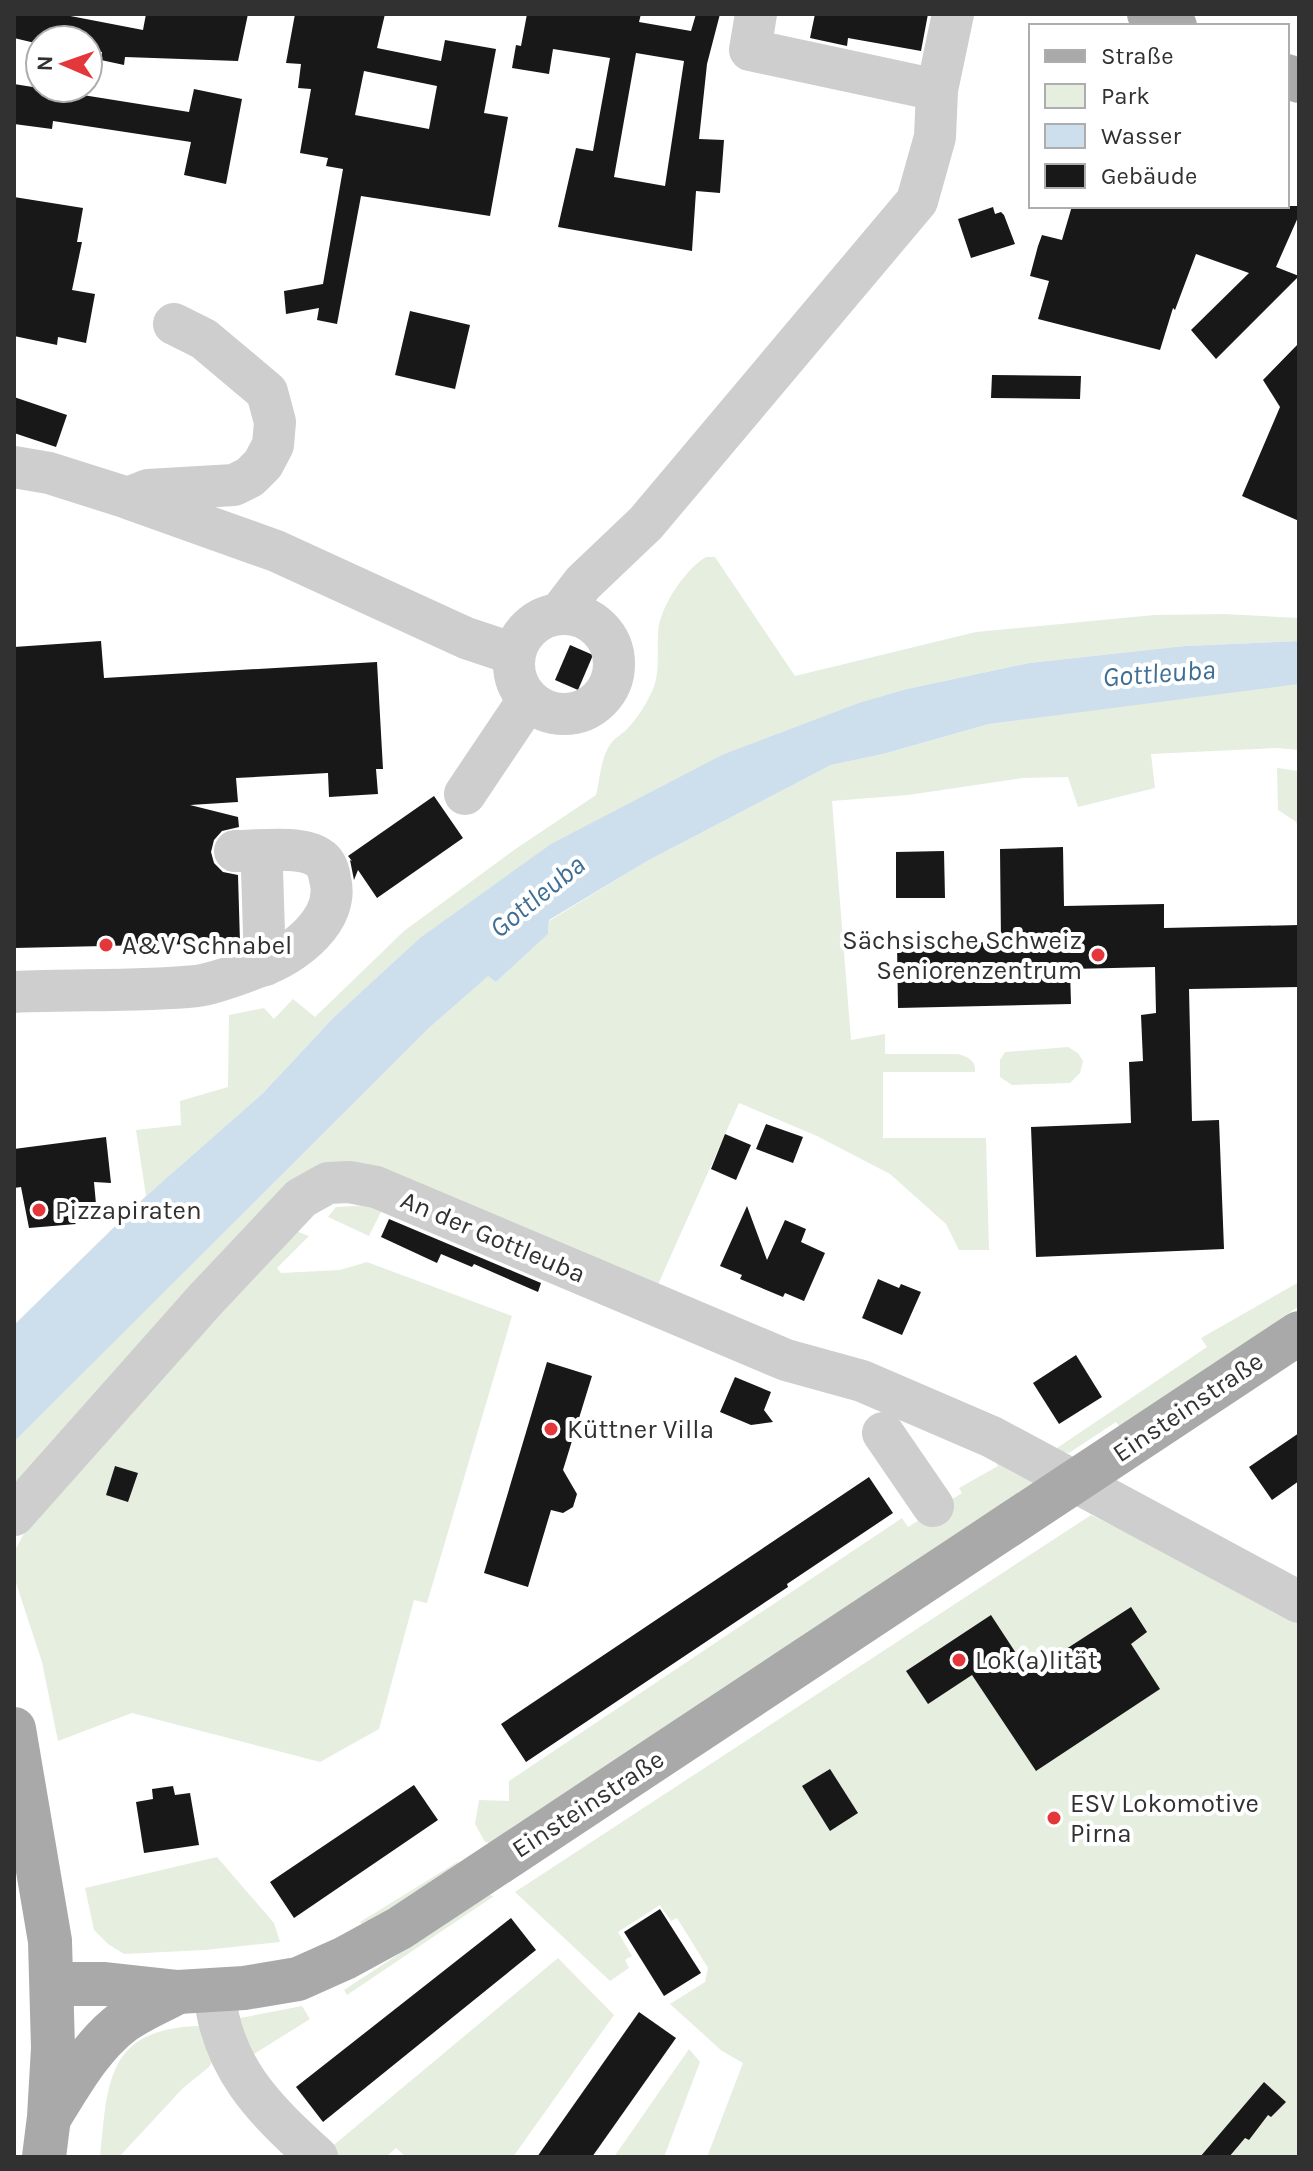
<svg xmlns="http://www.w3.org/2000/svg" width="1313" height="2171" font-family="Karla,sans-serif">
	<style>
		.green { fill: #e6eee0 }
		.water { fill: #cddfed }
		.building { fill: #181818; fill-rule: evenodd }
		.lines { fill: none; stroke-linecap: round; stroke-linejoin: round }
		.minor { stroke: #cecece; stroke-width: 42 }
		.major { stroke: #a9a9a9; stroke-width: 44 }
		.poi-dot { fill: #e4373b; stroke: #fff; stroke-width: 3 }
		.labels { text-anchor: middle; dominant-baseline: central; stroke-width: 8; stroke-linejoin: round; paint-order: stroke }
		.poi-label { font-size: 26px; fill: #313131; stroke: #fff; text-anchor: start }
		.street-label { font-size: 26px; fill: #313131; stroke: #fff }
		.water-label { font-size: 28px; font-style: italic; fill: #3f6e94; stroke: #fff }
	</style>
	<rect width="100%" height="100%" fill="#fff"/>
	<g class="green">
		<path d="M706,557H715L795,676L976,632L1154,615L1224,614L1299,618V641L1184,646L1029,663L907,689L421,938L334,1017L263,1093L146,1196L136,1130L181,1125L180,1101L228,1087L229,1015L264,1008L274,1019L293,999L315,1017L404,931L514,850L596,795C600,779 601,755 612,742C616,737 622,734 626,730C637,719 647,703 653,689C660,673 657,650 658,633C659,608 685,569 706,557Z"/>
		<path d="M1294,683L1299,684V750L1277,748L1151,754L1155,788L1078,807L1068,777L1023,778L908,795L832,801L851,1040L885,1034V1054H958C968,1057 976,1060 975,1072H883V1138H986L989,1250H959L946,1224L890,1174L817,1136L739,1103L656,1289L355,1170L14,1483V1442L429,1028L488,975L496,982L548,934L549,921L649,860L831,765L883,754L989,724Z"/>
		<polygon points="1277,768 1299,771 1299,827 1295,821 1278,810"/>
		<polygon points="1068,1047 1078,1053 1083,1061 1080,1073 1070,1083 1012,1085 1000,1077 1000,1060 1005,1052"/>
		<polygon points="385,1204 369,1236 328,1217 336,1207"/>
		<polygon points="296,1231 309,1236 277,1268 281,1273 340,1270 367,1262 512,1316 427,1603 414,1600 379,1729 320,1762 132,1713 58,1741 42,1662 14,1577 15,1550 26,1530 129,1407"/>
		<polygon points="1299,1282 1299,1306 1121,1428 1116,1422 1069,1453 1054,1450 1207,1347 1201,1338"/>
		<polygon points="986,1445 1028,1468 1035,1488 495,1844 485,1842 475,1824 479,1800 509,1801 509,1781 902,1518 908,1527 962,1493 959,1488 998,1466"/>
		<polygon points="1091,1515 1299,1616 1299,2157 707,2157 743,2063 722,2051 670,2004 705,1982 708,1968 677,1918 671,1921 660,1905 618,1932 632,1956 625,1960 629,1968 610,1981 515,1892"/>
		<polygon points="217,1857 274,1923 280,1942 205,1950 124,1954 108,1944 94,1930 85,1888"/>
		<polygon points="459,1861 454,1871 364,1927 360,1922"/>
		<polygon points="489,1895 494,1896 347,1995 344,1990"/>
		<polygon points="558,1958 614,2015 513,2157 406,2157 396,2148 386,2157 327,2157 323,2154"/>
		<polygon points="302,2006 310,2019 243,2061 230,2020"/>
		<path d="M199,2026L214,2058L209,2067L183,2088L119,2157H100C108,2082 106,2029 199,2026Z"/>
		<polygon points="689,2049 700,2062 664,2157 614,2157"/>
	</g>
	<polygon class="water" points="1299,641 1299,684 989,724 883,754 831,765 649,860 549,920 548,934 496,982 488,976 429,1028 14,1442 14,1325 146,1196 263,1093 334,1017 420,938 551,844 722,755 859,703 907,689 1029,663 1184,646"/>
	<g class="building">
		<polygon points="14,14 60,14 143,30 146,14 248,14 238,61 125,57 124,65 101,60 102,52 88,49 88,40 36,40 35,43 14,38"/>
		<path d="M295,14H385L377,48L441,61L445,40L496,49L484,113L508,117L490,216L361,196L337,324L317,320L319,308L286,314L284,291L323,284L343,169L326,166L328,158L300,153L311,89L298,88L301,64L286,63ZM364,71L437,86L429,129L355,115Z"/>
		<path d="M527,14H641L639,22L691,31L696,14H720L707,64L699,139L724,140L720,193L696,191L692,251L558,227L576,148L593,151L610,58L553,49L549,74L512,68L516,45L521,46ZM636,53L684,61L665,186L614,177Z"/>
		<polygon points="815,14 928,14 921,51 848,38 847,46 810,38"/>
		<polygon points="14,84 189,112 194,89 242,99 226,184 184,175 191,142 53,121 52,129 14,124"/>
		<polygon points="14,197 83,208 77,242 82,242 72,290 95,294 86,343 58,337 57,345 14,336"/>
		<polygon points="1072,206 1299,206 1299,215 1276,267 1299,276 1216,359 1191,330 1249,273 1196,254 1175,310 1173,308 1160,350 1038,319 1049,281 1030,276 1038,246 1042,235 1062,240"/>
		<polygon points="993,207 995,214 1001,212 1004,215 1015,244 971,258 958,219"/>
		<polygon points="410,311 470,325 455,389 395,375"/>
		<polygon points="1299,343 1299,521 1242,496 1280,407 1263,380"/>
		<polygon points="992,375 1081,376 1080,399 991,398"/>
		<polygon points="14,397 67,415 56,447 14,433"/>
		<polygon points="101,641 104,678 377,662 383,769 376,769 378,794 329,797 328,773 236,778 238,802 190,805 238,817 239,827 222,831 214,840 211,852 214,863 223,872 238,875 240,943 14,948 14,647"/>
		<polygon points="570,645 593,655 578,690 555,680"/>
		<polygon points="434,796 463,838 377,898 358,870 354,880 350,860 352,861 348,856"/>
		<polygon points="1063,847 1064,906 1164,904 1164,928 1299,925 1299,987 1189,989 1192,1121 1219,1120 1224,1249 1036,1257 1031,1127 1131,1123 1129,1062 1143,1061 1141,1015 1156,1013 1155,967 1070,969 1071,1004 898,1008 897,944 1001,942 1000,849"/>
		<polygon points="944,851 945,898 896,898 896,852"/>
		<polygon points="766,1124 803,1137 793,1163 756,1149"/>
		<polygon points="725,1134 751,1145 736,1180 711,1169"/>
		<polygon points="106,1137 111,1183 94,1182 96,1204 61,1209 76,1224 29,1228 21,1187 14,1188 14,1149"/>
		<polygon points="747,1206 767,1260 785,1220 806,1229 801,1242 825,1253 804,1301 785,1293 783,1297 740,1279 742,1275 720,1266"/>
		<polygon points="389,1219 541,1283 538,1292 474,1264 472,1267 441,1254 437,1263 381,1237"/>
		<polygon points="878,1279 899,1288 901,1284 921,1292 902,1335 862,1318"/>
		<polygon points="1076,1355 1102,1397 1059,1424 1033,1383"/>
		<polygon points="547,1362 592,1376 563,1470 577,1494 573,1507 563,1513 551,1510 528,1587 484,1573"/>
		<polygon points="735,1377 771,1392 764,1410 773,1422 751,1425 720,1412"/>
		<polygon points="1299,1433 1299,1481 1272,1500 1249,1467"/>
		<polygon points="115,1466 138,1473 128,1502 106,1495"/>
		<polygon points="869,1477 893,1513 787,1584 788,1587 526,1762 501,1724"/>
		<polygon points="1131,1607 1147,1632 1131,1644 1160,1689 1036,1771 972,1675 928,1704 906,1671 991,1615 1029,1673"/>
		<polygon points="830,1769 858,1813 830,1831 802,1786"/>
		<polygon points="414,1785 438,1820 294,1918 270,1882"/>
		<polygon points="173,1786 175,1795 190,1793 199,1845 144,1853 136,1802 153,1799 152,1789"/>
		<polygon points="660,1909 701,1973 664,1996 624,1932"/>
		<polygon points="511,1918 536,1950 323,2122 296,2087"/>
		<polygon points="639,2012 676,2038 592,2157 537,2157"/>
		<polygon points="1264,2082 1286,2102 1271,2117 1268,2115 1249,2140 1245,2138 1229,2157 1200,2157"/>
	</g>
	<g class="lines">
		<g class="minor">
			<polyline points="756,14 750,50 937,90"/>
			<polyline points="14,467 49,473 128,498 148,490 234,485 250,477 263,464 273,445 275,422 267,392 204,339 174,324"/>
			<polyline points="130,499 276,551 466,638 514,654"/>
			<polyline points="560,613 583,583 646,523 917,201 935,137 937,90 953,14"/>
			<circle cx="564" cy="664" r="50"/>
			<polyline points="465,794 528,700"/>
			<polyline points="262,870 265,965"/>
			<path d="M14,992C74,989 137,992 197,986C218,983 241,973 261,966C294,955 341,919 330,879C329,872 326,862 319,858C302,845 257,851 235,851"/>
			<polyline points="883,1433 933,1506"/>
			<polyline points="14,1515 205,1300 301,1198 328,1183 349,1182 376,1187 786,1360 862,1381 992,1437 1299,1602"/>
			<path d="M214,1990C221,2067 263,2108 317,2157"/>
		</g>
		<g class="major">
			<polyline points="1149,14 1175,26"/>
			<polyline points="1287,76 1299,81"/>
			<polyline points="14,1729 50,1941 53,2048 49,2117 44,2157"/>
			<polyline points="52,1984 105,1984 178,1992 244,1988 298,1979 345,1958 400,1928 1299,1333"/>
			<path d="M51,2115C71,2083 92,2045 123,2022C140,2010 160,2002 178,1992"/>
		</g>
	</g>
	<g class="poi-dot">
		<circle cx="106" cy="945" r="8"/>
		<circle cx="1098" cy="955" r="8"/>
		<circle cx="39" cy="1210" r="8"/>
		<circle cx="551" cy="1429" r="8"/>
		<circle cx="959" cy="1660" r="8"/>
		<circle cx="1054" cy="1818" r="8"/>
	</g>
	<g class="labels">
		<g class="poi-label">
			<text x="1082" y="940" text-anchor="end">Sächsische Schweiz<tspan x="1082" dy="30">Seniorenzentrum</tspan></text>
			<text x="122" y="945">A&amp;V Schnabel</text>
			<text x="55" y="1210">Pizzapiraten</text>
			<text x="567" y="1429">Küttner Villa</text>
			<text x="975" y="1660">Lok(a)lität</text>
			<text x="1070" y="1803">ESV Lokomotive<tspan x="1070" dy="30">Pirna</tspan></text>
		</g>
		<g class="street-label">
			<text transform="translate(493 1237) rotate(23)">An der Gottleuba</text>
			<text transform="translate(1188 1407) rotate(-34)">Einsteinstraße</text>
			<text transform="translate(588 1804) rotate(-33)">Einsteinstraße</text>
		</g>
		<g class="water-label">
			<text transform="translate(1159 673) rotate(-4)">Gottleuba</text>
			<text transform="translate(537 896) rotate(-39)">Gottleuba</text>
		</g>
	</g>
	<rect width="1313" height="2171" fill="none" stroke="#313131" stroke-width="32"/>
	<rect x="1029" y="24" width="260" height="184" fill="#ffffff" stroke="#adadad" stroke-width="2"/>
	<rect x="1045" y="50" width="40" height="12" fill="#a9a9a9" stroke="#adadad" stroke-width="2"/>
	<text x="1101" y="64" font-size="24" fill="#313131">Straße</text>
	<rect x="1045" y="84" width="40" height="24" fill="#e6eee0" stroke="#adadad" stroke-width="2"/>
	<text x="1101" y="104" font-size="24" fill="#313131">Park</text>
	<rect x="1045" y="124" width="40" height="24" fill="#cddfed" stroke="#adadad" stroke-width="2"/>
	<text x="1101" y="144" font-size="24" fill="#313131">Wasser</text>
	<rect x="1045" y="164" width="40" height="24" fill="#181818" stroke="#adadad" stroke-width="2"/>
	<text x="1101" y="184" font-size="24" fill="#313131">Gebäude</text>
	<g transform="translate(64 64) rotate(272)"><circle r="38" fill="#ffffff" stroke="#adadad" stroke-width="2"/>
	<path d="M0-6L14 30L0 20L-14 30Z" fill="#e4373b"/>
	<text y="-12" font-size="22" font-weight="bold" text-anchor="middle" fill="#313131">N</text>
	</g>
</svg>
